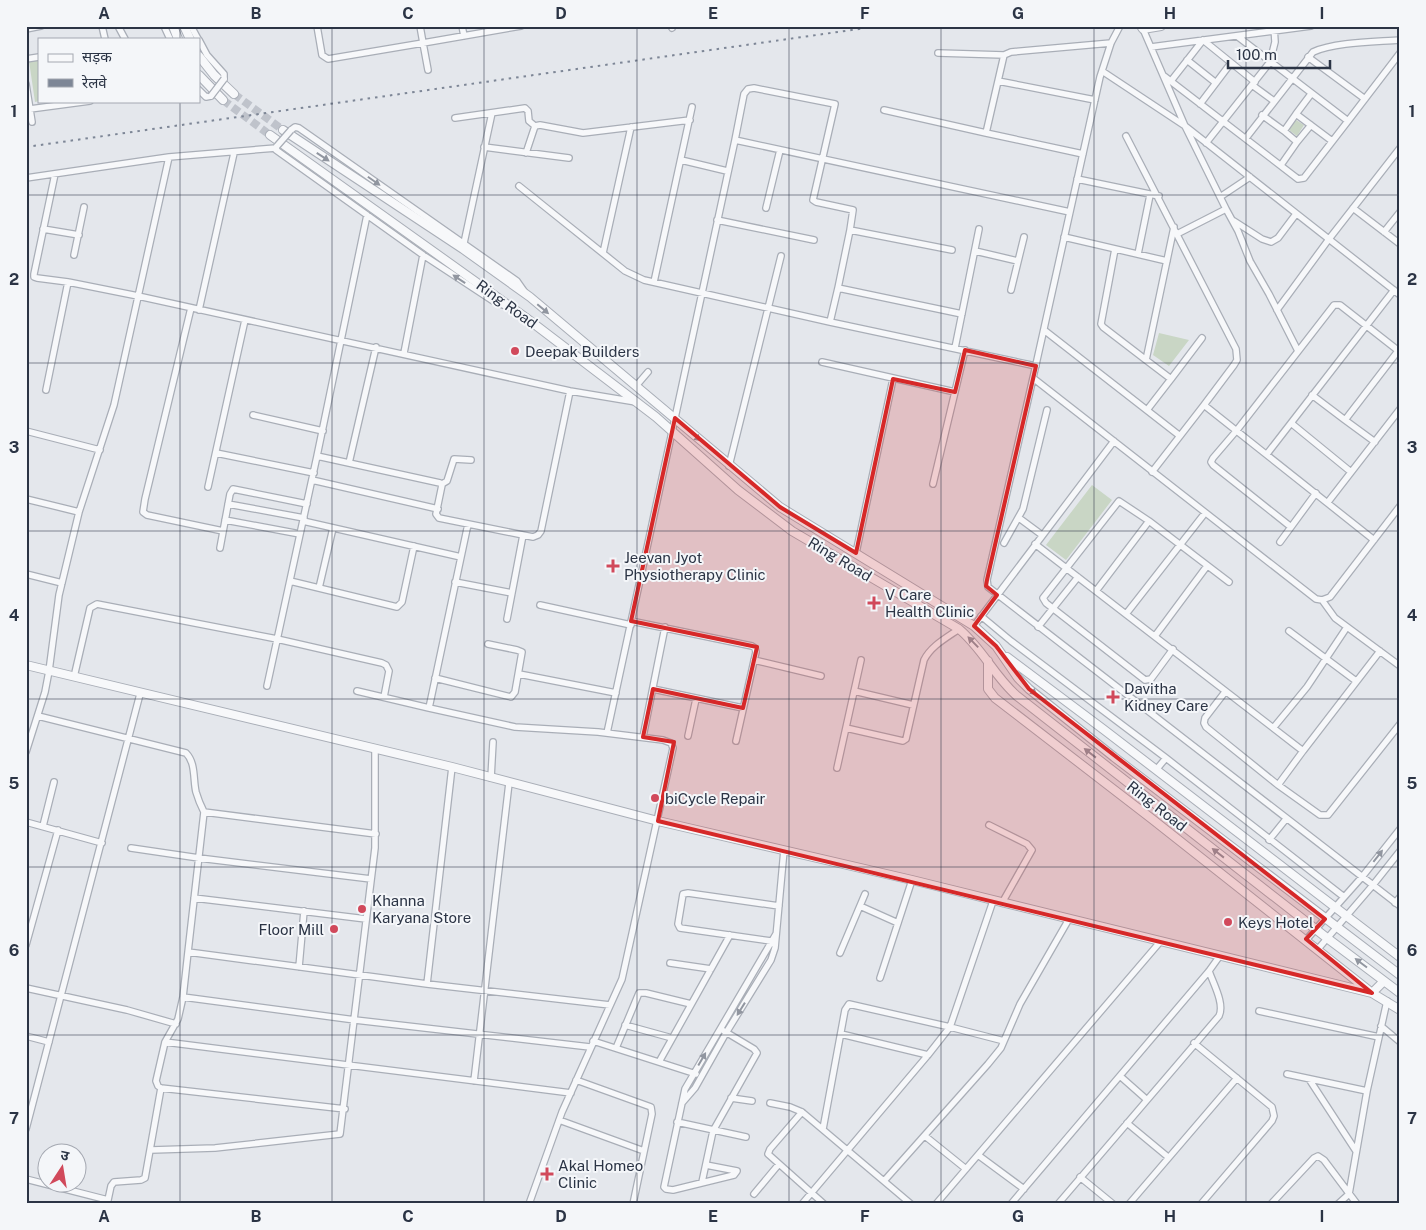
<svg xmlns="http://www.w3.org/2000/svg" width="1426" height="1230" viewBox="0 0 1426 1230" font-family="'Public Sans','Noto Sans Devanagari',sans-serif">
<rect width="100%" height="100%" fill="#e4e7ec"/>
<path fill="#c9d6c5" d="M39,60V101L35,102L29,61Z
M1296,120L1304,125L1297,136L1289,130Z
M1159,333L1189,340L1169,366L1153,355Z
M1092,485L1112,500L1066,560L1046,545Z"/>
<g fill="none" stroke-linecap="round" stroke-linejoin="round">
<path stroke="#bfc3cb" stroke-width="8" stroke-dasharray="8 4" stroke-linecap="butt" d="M234,94L283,130
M223,100L270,135"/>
<defs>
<path id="minor" d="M102,26L105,39
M118,26L125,39
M164,26L170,39
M191,26L198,39
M317,26L322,55L328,59L423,43L428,70
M420,26L423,43L521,26
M462,26L464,36
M671,26L672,28
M1120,26L1111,43L1100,77L1033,378L1316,599L1322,600L1330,597L1400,506
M26,29L41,26
M1143,29L1185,126L1400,295
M199,40L207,55L224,74V79
M1151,47L1311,26
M938,53L1004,55
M1308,57L1365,99
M26,59L39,57
M1187,60L1216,83
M1102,71L1185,126L1226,209L1177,234
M1164,76L1298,179L1304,178L1348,121L1237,36
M998,81L986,133L1083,154
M1171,81L1203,40L1255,82
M26,84L32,122
M1252,85L1274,101
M199,90L206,97L211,96
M1311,94L1296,114L1332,141
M1095,100L998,81L1004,55L1011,52L1111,43
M1200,104L1231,63
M30,109L90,101
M884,110L986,133
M1262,115L1284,131L1296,114
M455,118L525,108L528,111L529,121L535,126
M1348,121L1400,53
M291,130L295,127L299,128L517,281L524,291
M1284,131L1297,142L1311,125
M1126,136L1236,349L1237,360L1234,365L1204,405
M1246,138L1313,52C1335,42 1375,42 1400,40
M735,140L744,94L748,89L754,88L835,104L813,200L816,202L853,210L850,230
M1206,143L1270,62L1275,42L1274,26
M277,146L276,150L423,255L493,301L508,307
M484,147L569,158
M526,153L535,126L540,125L583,133L690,120
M681,160L727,171
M1281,165L1297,142
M55,174L34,274V277L37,278L68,282L138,296L570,391L636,402
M26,178L169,157L276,148
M1077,179L1159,196
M519,186L625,271L644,280L830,322L1036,366
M1220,197L1250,177
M766,208L780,150
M1353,208L1400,244
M1226,209L1238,231L1250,261L1269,294L1298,351
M367,215L317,456L440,483L442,485L436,514L439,518L533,537L538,535L541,531L570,391
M717,220L814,240
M1234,221L1262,239L1271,242L1278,238L1296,214
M43,229L79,235
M1384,232L1400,212
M1064,237L1167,261
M464,243L492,113
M1115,249L1101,324L1103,327L1146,360L1174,227
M975,251L1018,261
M603,253L631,127
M1138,254L1150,195
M74,255L84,207
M654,282L692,107
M838,288L850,230L952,250
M1011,290L1024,237
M191,308L145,499L143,512L147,515L223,531
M199,310L234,153
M1277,310L1329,239L1400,148
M830,322L838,288L962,314
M1044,330L1180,436
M955,348L979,229
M404,353L423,255
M1146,360L1171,379L1202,338
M822,362L955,392
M1033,378L987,580L988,587L1400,906
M636,386L648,372
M46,390L68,282
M1312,395L1345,420
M1147,410L1171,379
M253,415L323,431
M1291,423L1351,472
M26,431L100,450
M1375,442L1345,420L1398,351
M216,453L314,473
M1267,454L1394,290
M349,463L376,347
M729,466L781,256
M1152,472L1204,405L1374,540
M312,480L438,509
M442,484L447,481L454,459L471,460
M933,484L965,350
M208,487L245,320
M26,499L79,512L114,405L169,157
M1328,502L1400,409
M228,504L304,518
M1019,518L1042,535
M225,520L300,534
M303,521L461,557
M468,524L429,708L515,727L598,732L663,740L671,743L673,748L622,979L562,1112L529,1204
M1291,527L1213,465L1211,462L1213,458L1237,430L1334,305H1340L1400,352
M1280,542L1316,493
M1004,543L1023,509L1047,410
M1035,544L1303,751L1380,651
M220,548L230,494L233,489L307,504
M856,553L893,379
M26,574L62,583
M290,581L397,607L402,602L414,546
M455,582L512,593
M319,588L333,528
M1096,591L1149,521
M1322,600L1335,618L1400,666
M540,605L631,625
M1126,614L1205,513
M981,616L1011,641L1166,758L1344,897
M507,619L523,535
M631,621L752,646L755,648L756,652L736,741
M974,626L1114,441
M1038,627L1078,577
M1289,631L1356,681
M1155,636L1207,566
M1173,649L1151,679L1145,680L1046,603L1043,598L1119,501L1149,521L1229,582
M754,660L821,676
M519,674L616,693
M74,677L90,608L97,604L277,639L382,663L386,665L389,671L384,697
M435,678L511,697L515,692L522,652L517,650L488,644
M267,686L317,456
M653,689L743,708
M357,691L429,708
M854,691L913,705
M1225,692L1205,718L1204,723L1206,727L1278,785L1320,815H1328L1400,724
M38,716L186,753C196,763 193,780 196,792C198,799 201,806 204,812L376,834
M1274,727L1307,687L1347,627
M846,728L903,741L906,739L924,660C931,646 946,638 959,629
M607,733L735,140L1070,212
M688,736L696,699
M643,737L665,627
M26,752L45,692L49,671L59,595L79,512
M837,768L861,660
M1156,770L1166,758
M491,778L493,742
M1278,785L1303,751
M26,822L102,843
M989,825L1027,844L1032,850L1002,903
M43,826L54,782
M1269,840L1286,819
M131,848L199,858L371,879
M194,898L366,919
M1395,903L1400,897
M860,906L898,923
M1306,940L1362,877L1400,829
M771,941L680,928L678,924L683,894L688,893L779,906
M26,945L58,830
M1318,949L1373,885L1400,851
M188,952L204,812
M840,953L865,894
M670,963L711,969
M299,967L304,911
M880,978L912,880
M427,984L452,767
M26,988L127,1010L176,1024
M183,997L178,1019L165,1042L571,1093
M1259,1011L1379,1037
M625,1025L672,1038
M1381,1026L1400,1042
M841,1034L928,1055
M26,1036L49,1042
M593,1041L696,1074
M1194,1043L1272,1107L1274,1116L1272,1121L1201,1204
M590,1047L355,1020L183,997L188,952L427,984L610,1005
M616,1048L639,993H646L691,1004
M659,1062L730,935
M1287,1074L1367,1091
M1120,1076L1146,1099
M1309,1079L1356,1151
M576,1080L651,1107L652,1114L633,1204
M474,1081L509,783
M161,1088L158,1086L156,1081L165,1042
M731,1098L752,1101
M682,1103L695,1088L726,1033L771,960L775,948L784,850
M770,1103L790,1107L802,1112
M559,1120L644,1151
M677,1122L746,1137
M1127,1123L1168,1157
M26,1129L140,694
M823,1129L845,1010L849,1004L950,1027L1004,1041
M925,1136L966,1169
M151,1150L215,1148L340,1134L375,848V749
M978,1155L1024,1189
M706,1165L737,1171L734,1175L673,1190L666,1189L664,1187L685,1089L776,934
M1080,1177L1113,1204
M26,1179L108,1200L107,1204
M884,1181L988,1064L1001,1048L1020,1004L1069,919
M702,1182L713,1131L757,1053L754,1049L724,1031
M754,1194L779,1164
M108,1200L111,1186L114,1182L141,1180L145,1178L161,1088L345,1109
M802,1204L928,1055L950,1027L993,901
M824,1204L768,1154L770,1149L802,1112L911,1204
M936,1204L1160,942
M1011,1204L1209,971L1219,957
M1058,1204L1219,1016C1225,1004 1213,983 1209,971
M1129,1204L1237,1078
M1271,1204L1314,1158L1318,1156L1324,1160L1357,1204
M1338,1204L1349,1194L1367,1091L1387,1001"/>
<path id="tertiary" d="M173,26L178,39
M184,26L190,39
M1141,26L1143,29L1161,26
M199,56L214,75L234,94
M199,75L223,100
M283,130L463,249L530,297L780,507L974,626L996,646L1018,678L1029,689L1114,757L1400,975
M270,135L525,317L656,417L738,490L792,531L959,629C983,649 994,676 1017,696L1327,938L1400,993
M1007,657L1103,729L1400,957
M988,661V689L995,698L1152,819L1372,993L1384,981
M26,665L452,767L658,821L912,880L1372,993L1400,1010"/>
</defs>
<use href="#minor" stroke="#a9aeb7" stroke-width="8"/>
<use href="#tertiary" stroke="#a9aeb7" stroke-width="10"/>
<use href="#minor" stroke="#f7f8fa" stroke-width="5.5"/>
<use href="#tertiary" stroke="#f7f8fa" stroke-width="8"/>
<path stroke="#7d8696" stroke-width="2" stroke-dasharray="2.5 5" stroke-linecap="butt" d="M26,147L880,26"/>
<defs>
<path id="minor-bridge" d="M211,96L224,79
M277,146L291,130"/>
</defs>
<use href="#minor-bridge" stroke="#a9aeb7" stroke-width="8" stroke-linecap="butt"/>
<use href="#minor-bridge" stroke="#f7f8fa" stroke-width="5.5"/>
</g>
<defs><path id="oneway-solid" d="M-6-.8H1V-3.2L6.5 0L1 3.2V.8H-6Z" transform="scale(1.25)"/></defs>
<g fill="#9196a0">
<use href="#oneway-solid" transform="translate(323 157) rotate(33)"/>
<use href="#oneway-solid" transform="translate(374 181) rotate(35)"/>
<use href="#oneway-solid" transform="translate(459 279) rotate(-146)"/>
<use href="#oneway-solid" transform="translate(543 309) rotate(40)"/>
<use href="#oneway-solid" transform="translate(695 436) rotate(41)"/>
<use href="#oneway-solid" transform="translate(973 642) rotate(-134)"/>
<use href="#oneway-solid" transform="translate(1031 690) rotate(41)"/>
<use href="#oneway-solid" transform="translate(1090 753) rotate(-142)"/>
<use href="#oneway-solid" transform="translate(1218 853) rotate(-142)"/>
<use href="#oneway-solid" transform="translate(1378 856) rotate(-52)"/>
<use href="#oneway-solid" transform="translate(1361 963) rotate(-143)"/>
<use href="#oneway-solid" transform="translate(741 1009) rotate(122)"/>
<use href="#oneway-solid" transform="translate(702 1059) rotate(-60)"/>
</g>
<path fill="#d62828" fill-opacity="0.2" stroke="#d62828" stroke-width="4" stroke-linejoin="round" d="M965,350L1036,366L987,580L986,586L997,595L974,626L996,646L1029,689L1325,919L1306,939L1372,993L658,821L674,742L643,737L653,689L743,708L757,647L631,621L675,418L780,507L856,553L893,379L955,392Z"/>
<path fill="none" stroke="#2b3445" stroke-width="1" stroke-opacity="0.55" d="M180,26V39M332,26V1204M484,26V1204M637,26V1204M789,26V1204M941,26V1204M1094,26V1204M1246,26V1204M180,101V1204M26,195H1400M26,363H1400M26,531H1400M26,699H1400M26,867H1400M26,1035H1400"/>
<g fill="#d1495b" stroke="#f4f6f9" stroke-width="2">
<circle cx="515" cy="351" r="5"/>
<path d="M610.5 558.5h5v5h5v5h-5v5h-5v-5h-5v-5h5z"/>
<path d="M871.5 595.5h5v5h5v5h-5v5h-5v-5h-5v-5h5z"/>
<path d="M1110.5 689.5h5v5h5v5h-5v5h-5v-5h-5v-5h5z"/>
<circle cx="655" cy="798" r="5"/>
<circle cx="362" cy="909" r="5"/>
<circle cx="1228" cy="922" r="5"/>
<circle cx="334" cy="929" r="5"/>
<path d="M544.5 1166.5h5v5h5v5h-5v5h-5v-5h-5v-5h5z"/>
</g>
<g text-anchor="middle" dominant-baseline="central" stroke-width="4" stroke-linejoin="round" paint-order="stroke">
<g font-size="15" fill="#2b3445" stroke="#f4f6f9">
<text transform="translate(507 304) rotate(36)">Ring Road</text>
<text transform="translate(840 559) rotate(31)">Ring Road</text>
<text transform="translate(1157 806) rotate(38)">Ring Road</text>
</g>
<g font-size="15" fill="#2b3445" stroke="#f4f6f9" text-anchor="start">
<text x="525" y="351">Deepak Builders</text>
<text x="624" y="557">Jeevan Jyot<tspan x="624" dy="17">Physiotherapy Clinic</tspan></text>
<text x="885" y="594">V Care<tspan x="885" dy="17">Health Clinic</tspan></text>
<text x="1124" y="688">Davitha<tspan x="1124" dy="17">Kidney Care</tspan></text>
<text x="665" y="798">biCycle Repair</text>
<text x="372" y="900">Khanna<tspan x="372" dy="17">Karyana Store</tspan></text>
<text x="1238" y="922">Keys Hotel</text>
<text x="324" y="929" text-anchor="end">Floor Mill</text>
<text x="558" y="1165">Akal Homeo<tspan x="558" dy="17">Clinic</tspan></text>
</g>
</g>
<rect width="1426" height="1230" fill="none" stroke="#f4f6f9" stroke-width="55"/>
<rect x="38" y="38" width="162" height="65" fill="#f4f6f9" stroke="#a4a8b1"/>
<rect x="48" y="54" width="25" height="8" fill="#f7f8fa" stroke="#a4a8b1"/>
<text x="82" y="62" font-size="15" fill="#2b3445">सड़क</text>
<rect x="48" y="79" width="25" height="8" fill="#7d8696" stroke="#a4a8b1"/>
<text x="82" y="88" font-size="15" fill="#2b3445">रेलवे</text>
<g transform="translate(62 1168) rotate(12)"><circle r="24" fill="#f4f6f9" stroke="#a4a8b1"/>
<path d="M0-4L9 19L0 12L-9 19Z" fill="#d1495b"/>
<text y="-8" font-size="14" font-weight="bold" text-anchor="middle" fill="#2b3445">उ</text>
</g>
<path d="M1228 60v8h102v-8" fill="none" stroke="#2b3445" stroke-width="2.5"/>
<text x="1236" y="60" font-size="15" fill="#2b3445" stroke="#f4f6f9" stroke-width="4" paint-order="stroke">100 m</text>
<rect x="28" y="28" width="1370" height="1174" fill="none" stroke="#2b3445" stroke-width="2"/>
<g font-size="16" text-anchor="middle" font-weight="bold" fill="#2b3445">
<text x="104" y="19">A</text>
<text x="256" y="19">B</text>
<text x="408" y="19">C</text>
<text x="561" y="19">D</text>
<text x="713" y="19">E</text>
<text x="865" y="19">F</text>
<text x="1018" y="19">G</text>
<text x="1170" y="19">H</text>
<text x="1322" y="19">I</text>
<text x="14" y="117">1</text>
<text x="1412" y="117">1</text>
<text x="14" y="285">2</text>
<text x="1412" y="285">2</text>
<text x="14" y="453">3</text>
<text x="1412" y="453">3</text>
<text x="14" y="621">4</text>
<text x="1412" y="621">4</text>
<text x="14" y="789">5</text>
<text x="1412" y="789">5</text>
<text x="14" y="956">6</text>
<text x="1412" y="956">6</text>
<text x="14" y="1124">7</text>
<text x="1412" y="1124">7</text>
<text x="104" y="1222">A</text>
<text x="256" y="1222">B</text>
<text x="408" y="1222">C</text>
<text x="561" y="1222">D</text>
<text x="713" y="1222">E</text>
<text x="865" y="1222">F</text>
<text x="1018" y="1222">G</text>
<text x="1170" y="1222">H</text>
<text x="1322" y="1222">I</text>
</g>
</svg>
